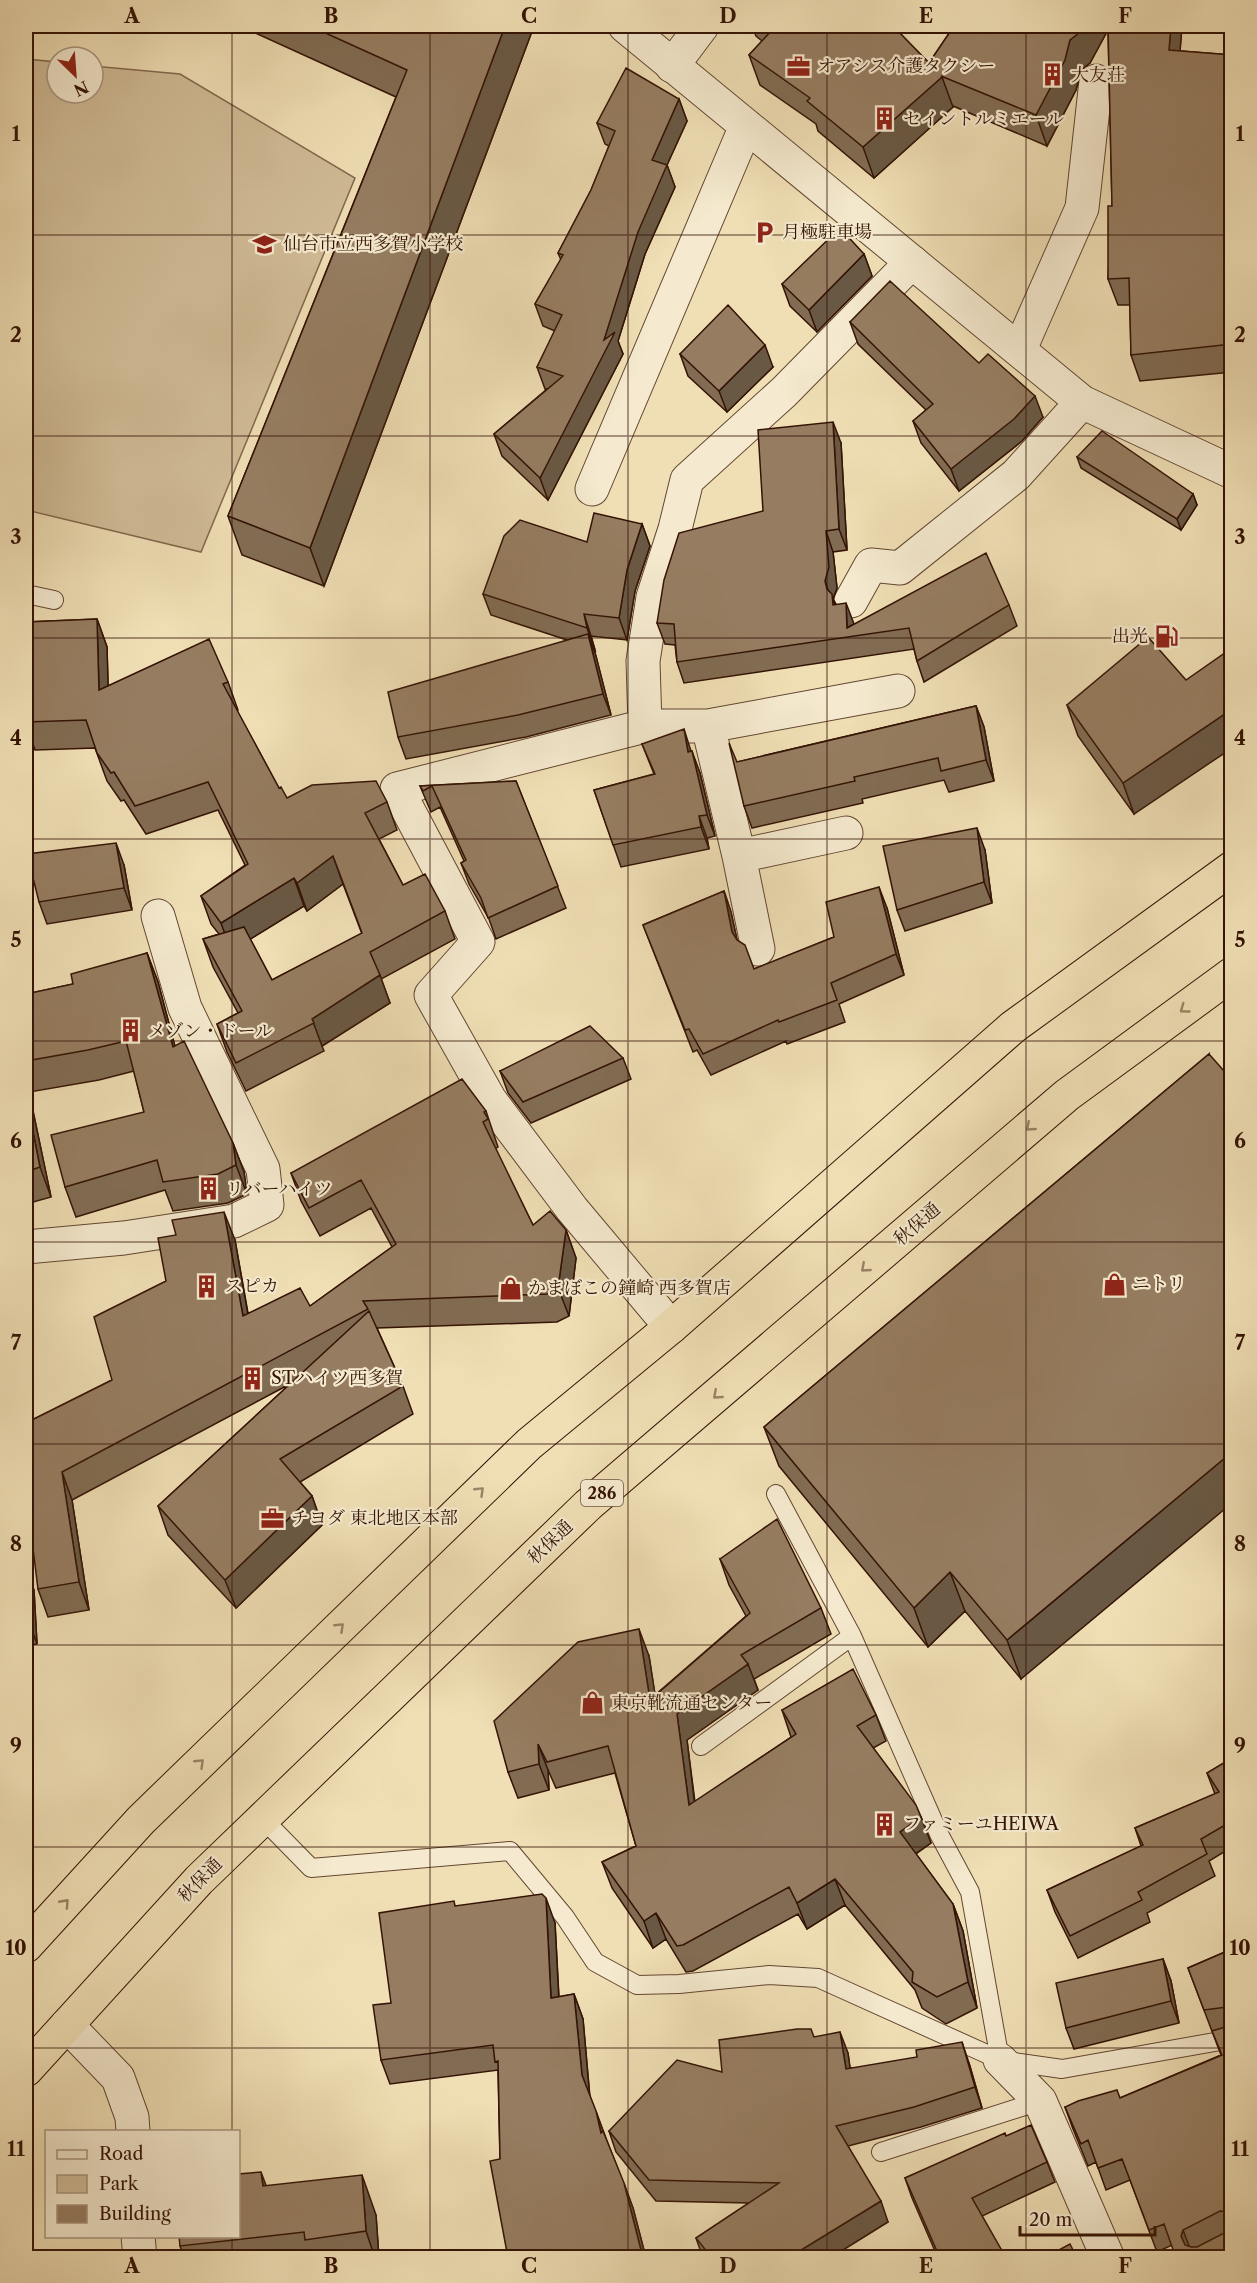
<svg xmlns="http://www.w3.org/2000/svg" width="1257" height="2283" viewBox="0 0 1257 2283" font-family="'Libre Caslon Text','Noto Serif JP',serif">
<rect width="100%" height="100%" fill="#f0dfb5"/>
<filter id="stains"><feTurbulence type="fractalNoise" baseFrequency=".00333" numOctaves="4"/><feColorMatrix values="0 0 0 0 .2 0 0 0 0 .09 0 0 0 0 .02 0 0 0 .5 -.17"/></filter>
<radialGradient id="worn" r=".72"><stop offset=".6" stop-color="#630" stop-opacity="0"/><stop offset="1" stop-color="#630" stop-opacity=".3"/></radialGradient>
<path fill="#d0bc97" stroke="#82684e" stroke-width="1.5" d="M26,59L57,62V93H93V66L180,74L355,178L201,552L26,510Z"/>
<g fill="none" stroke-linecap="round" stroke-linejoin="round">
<defs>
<path id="service" d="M26,594L54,600
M776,1494L852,1636L939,1834L970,1892L1000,2060
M701,1746L852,1636
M263,1819L311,1868L510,1851L565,1917L595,1962L637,1985L679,1984L769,1975L818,1978L1000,2060L1062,2069L1232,2039
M881,2152L1040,2101"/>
<path id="minor" d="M672,66L702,26
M1020,349L1082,208L1096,81
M592,489L746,126
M851,601L871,565L900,568L1016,475L1082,402
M645,726L643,661L653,597L675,529L687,480L784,392L912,262
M708,726L739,856L758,949
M739,856L846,833
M26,1247L124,1238L234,1221L267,1205L263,1169L185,1008L158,916
M671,1327L572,1209L490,1100L431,995L478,942L397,789L645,726H708L898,691
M67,2025L118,2078L132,2117L133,2132
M1000,2060L1040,2101L1108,2258
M138,2236L140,2258"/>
<path id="tertiary" d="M625,26L1082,402L1232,472"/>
<path id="trunk" d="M26,1946L141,1820L529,1444L671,1327L1013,1027L1232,868
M26,2070L199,1880L588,1505L1067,1095L1232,974"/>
</defs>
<use href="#service" stroke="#634631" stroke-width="20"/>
<use href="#minor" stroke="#634631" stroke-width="35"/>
<use href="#tertiary" stroke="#634631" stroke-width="35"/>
<use href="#trunk" stroke="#341305" stroke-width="35"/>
<use href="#service" stroke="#f5eacf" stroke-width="18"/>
<use href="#minor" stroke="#f5eacf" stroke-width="33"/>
<use href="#tertiary" stroke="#f5eacf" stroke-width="33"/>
<use href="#trunk" stroke="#f0dfb5" stroke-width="33"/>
</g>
<path fill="#816c53" stroke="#341305" stroke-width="1.5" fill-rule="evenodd" d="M240,26H534L324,586L242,555L228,516L396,97Z
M752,26H893L929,63L954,26H1182L1180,51L1232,55V372L1140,381L1131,355L1130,305H1118L1108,279L1112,206L1108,30L1090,63L1081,70L1076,90L1047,146L953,106V107L874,178L818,131L816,124L760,85L749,55L762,41L756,36Z
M679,99L687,121L667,165L675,187L645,254L618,341L623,354L548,500L502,456L494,434L547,389H545L537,367L555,331L543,326L535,304L561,260L558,253L591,190L609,146L605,144L597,123Z
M864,254L872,276L817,332L790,306L782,284Z
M850,322L979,363L1043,417L1022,441L959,491L921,443L913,421L926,410L858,344Z
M680,354L773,367L727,412L688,376Z
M841,443L847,550L833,552L837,588L833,599L836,604L854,625L1009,605L1017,626L924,682L917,661L914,649L684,683L677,662L675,645L665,644L657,623L763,511Z
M1077,457L1193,494L1197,505L1181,530L1081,468Z
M642,524L650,546L635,591L627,640L591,636L595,650L594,649L611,715L526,737L406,759L398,737L567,640L491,615L483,594L587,542Z
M97,619L107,647L108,686L228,682L238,710L237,711L279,788L287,798L387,802L397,830L379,839L403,885L445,911L455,939L381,979L390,1003L322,1046L324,1051L246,1091L227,1052L217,1024L238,1013L213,967L203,939L219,934L211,924L201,896L245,865L218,810L146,834L124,800L121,801L107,781L95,748L35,750L33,744L26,745V622ZM343,884L362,934L272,980L250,939L304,906L307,911Z
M1186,680L1134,814L1078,736L1067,705Z
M976,706L984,727L994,781L949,792L944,780L862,799L863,803L752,828L744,806L737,762Z
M642,744L691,751L700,773L715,836L707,838L709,849L621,867L594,790L654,774Z
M516,781L566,908L496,939L489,919L469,884L461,863L464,861L440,807L431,812L420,786Z
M985,850L992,903L905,931L897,910Z
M124,865L132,910L47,924L39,902Z
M724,891L731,912L737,941L754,969L834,937L887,908L904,975L839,1004L845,1022L787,1044L786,1041L711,1075L697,1050L693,1052L643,925Z
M147,953L158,982L175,1046L233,1143L244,1172L247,1194L228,1203L173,1211L165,1190L76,1217L65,1187L144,1112L134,1071L99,1080L29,1092L51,1197L26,1204V994L73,984Z
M1209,1054L1021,1679L965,1611L928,1647L779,1466L764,1427Z
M623,1058L631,1079L531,1123L508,1093L500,1071Z
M486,1111L498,1147L495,1149L533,1225L566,1230L576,1258L569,1316L557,1322L377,1328L403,1386L413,1414L300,1482L312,1496L322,1525L236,1608L168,1535L158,1506L290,1384L72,1500L89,1610L48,1617L38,1589L28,1422L112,1380L166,1281L235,1240L248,1313L310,1306L392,1247L371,1208L320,1236L301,1201L291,1173Z
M720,1559L821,1608L831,1634L754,1679L758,1690L687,1740L695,1802L791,1737L782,1710L876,1715L886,1741L873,1748L921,1817L931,1843L916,1854L953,1904L963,1931L977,2008L946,2024L922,2008L915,1990L845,1905L807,1929L798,1914L693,1971L686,1972L666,1939L653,1948L612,1888L602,1862L636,1846L615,1773L556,1788L548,1770L549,1790L518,1798L508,1772L649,1656L655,1695L746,1616L729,1585Z
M26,1580L34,1590L37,1644L26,1646Z
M1232,1758V1847L1209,1861L1215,1876L1147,1913L1150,1922L1078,1958L1055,1912L1047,1890L1141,1846L1135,1828L1215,1794L1207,1773Z
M456,1906L555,1923L559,1997L574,1994L583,2019L590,2097L633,2208L646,2258H508L500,2159L498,2070L390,2084L381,2060Z
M1232,1949V2258L1172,2245L1157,2252L1130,2180L1106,2190L1096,2162L1088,2166L1073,2129L1065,2107L1120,2098L1221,2055L1188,1968Z
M1163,1959L1171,1981L1179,2023L1074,2049L1066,2028Z
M814,2037L848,2053L850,2068L969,2063L982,2108L921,2127L848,2146L888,2222L830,2258H703L696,2238L749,2203L656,2201L616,2152L609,2131L722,2072Z
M1006,2136L1047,2162L1055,2182L982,2216L1006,2258H938L912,2198L905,2178Z
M266,2186L376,2215L379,2258H184L180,2246Z"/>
<path fill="#695844" stroke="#341305" stroke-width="1.5" d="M505,26H534L324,586L310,548Z
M1083,26H1110L1090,63L1081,70L1076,90L1047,146L1036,115L1070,40Z
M1171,26H1182L1178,76L1169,50Z
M942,77L953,107L874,178L863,147Z
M679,99L687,121L667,165L675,187L645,254L618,341L623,354L548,500L540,478L604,340L652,160Z
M864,254L872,276L817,332L809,310Z
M765,345L773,367L727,412L719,391Z
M1035,396L1043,417L1022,441L959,491L951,469Z
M833,422L841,443L847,550L839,529Z
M1193,494L1197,505L1181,530L1177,519Z
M642,524L650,546L635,591L627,640L619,618L627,570Z
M826,531L833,552L837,588L833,599L839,615L840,626L825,581Z
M846,603L854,624L847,628Z
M584,614L591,636L595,650L587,628Z
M97,619L107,647L109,718L99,690Z
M588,634L596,656L611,715L603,694Z
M976,706L984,727L994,781L986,760Z
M1232,709V748L1134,814L1123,783Z
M684,729L691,751L688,752Z
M692,751L700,773L715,836L707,815Z
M699,816L707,838L709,849L701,827Z
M977,828L985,850L992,903L984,882Z
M116,843L124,865L132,910L124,888Z
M333,856L343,884L307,911L297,883Z
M294,878L304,906L231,951L221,923Z
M879,887L887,908L904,975L896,954Z
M724,891L731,912L740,953L732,932Z
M147,953L158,982L183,1077L173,1047Z
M380,975L390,1003L322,1046L312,1019Z
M26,1083L29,1092L51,1197L40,1167L26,1097Z
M233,1143L244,1172L247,1194L236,1165Z
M224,1212L235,1240L253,1344L243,1316Z
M566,1230L576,1258L569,1316L558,1288Z
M1232,1452V1503L1021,1679L1007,1640Z
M62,1472L72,1500L89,1610L79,1582Z
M312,1496L322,1525L236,1608L225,1580Z
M950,1572L965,1611L928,1647L914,1608Z
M30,1579L34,1590L37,1644L33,1633Z
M639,1629L649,1656L660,1726L650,1700Z
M748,1664L758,1690L687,1740L698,1832L689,1805L677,1714Z
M538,1744L548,1770L549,1790L539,1764Z
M921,1817L931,1843L909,1858L900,1832Z
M835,1879L845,1905L807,1929L797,1903Z
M546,1898L555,1923L560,2022L551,1998Z
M953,1904L963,1931L977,2008L968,1982Z
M656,1913L666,1939L653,1948L644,1921Z
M1163,1959L1171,1981L1179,2023L1171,2001Z
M574,1994L583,2019L590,2100L582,2075Z
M840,2032L848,2053L853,2090L846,2069Z
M962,2042L969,2063L982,2108L975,2087Z
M596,2111L605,2136L601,2133Z
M261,2172L276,2212L263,2186Z
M362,2175L376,2215L379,2258H375L366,2231Z
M624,2183L633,2208L646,2258H643Z
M881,2201L888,2222L830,2258H804L801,2250Z
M1183,2230L1191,2251L1189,2258L1181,2236Z"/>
<path fill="#967d61" stroke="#341305" stroke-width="1.5" d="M310,26H505L310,548L228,516L407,70Z
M769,26H893L929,63L954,26H1083L1079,33L1070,40L1065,60L1036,115L941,76L942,77L863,147L807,101L810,98L749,55L773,29Z
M1108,26H1171L1169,50L1232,55V344L1131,355L1129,278L1108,279V206H1112Z
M626,68L679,99L652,160L667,165L638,232L604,340L615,332L540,478L494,434L563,376L537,367L562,315L535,304L563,255L558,253L591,190L615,131L597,123Z
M840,228L864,254L809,310L782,284Z
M890,281L979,363L988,354L1035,396L1014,419L951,469L913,421L933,404L850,322Z
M728,305L765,345L719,391L680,354Z
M833,422L839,529L826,531L829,567L825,581L827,589L832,594L833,605L846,603L847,628L986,553L1009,605L917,661L909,628L677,662L674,624L657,623L664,580L679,533L763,511L758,430Z
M1102,431L1193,494L1177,519L1077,457Z
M594,513L642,524L627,570L619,618L584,614L587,628L483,594L504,536L520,520L587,542Z
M97,619L99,690L209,639L228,682L223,684L279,788L281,787L287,798L312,785L376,781L387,802L365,813L403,885L425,874L445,911L370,952L380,975L312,1019L314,1023L236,1063L217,1024L242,1011L203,939L244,927L272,980L362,933L333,856L297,883L294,878L221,923L201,896L248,864L208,782L135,806L114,772L111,773L97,753L86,720L26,722V622Z
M588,634L603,694L518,715L398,737L388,692Z
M1148,637L1186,680L1232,648V709L1123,783L1067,705Z
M976,706L986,760L941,771L938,758L854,777L855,781L744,806L729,743L737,762Z
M684,729L688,752L692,751L707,815L699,816L701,827L613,845L594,790L655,774L642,744Z
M516,781L558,886L488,918L481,898L461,863L466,860L432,786L423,791L420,786Z
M977,828L984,882L897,910L883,846Z
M116,843L124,888L39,902L27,854Z
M879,887L896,954L831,983L837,1000L779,1022L778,1020L703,1054L689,1029L685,1030L643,925L724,891L732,932L737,940L745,945L754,969L834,937L826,902Z
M147,953L173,1047L184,1041L233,1143L236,1165L218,1174L163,1182L157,1160L65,1187L51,1135L144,1112L126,1041L88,1050L26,1061V994L73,984L71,974Z
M590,1026L623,1058L523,1102L500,1071Z
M1209,1054L1232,1080V1452L1007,1640L950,1572L914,1608L764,1427Z
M462,1079L486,1111L484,1112L488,1119L483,1122L533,1225L550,1211L566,1230L558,1288L547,1294L363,1301L368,1309L62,1472L79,1582L38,1589L26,1492V1418L28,1422L112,1380L94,1317L166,1281L158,1238L176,1235L172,1220L224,1212L243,1316L300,1288L310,1306L396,1244L361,1180L309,1208L291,1173Z
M26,1097L40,1167L26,1172Z
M369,1311L403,1386L280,1459L312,1496L225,1580L158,1506Z
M777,1519L821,1608L741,1655L748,1664L677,1714L689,1805L796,1734L782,1710L853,1669L876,1715L857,1726L916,1805L921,1817L900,1832L953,1904L968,1982L937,1997L912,1982L913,1972L835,1879L797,1903L789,1887L683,1945L677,1946L656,1913L644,1921L602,1862L636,1846L608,1746L547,1762L538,1744L539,1764L508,1772L494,1721L578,1642L639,1629L650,1700L750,1613L720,1559Z
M30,1579L33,1633L26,1634V1580Z
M1232,1758V1821L1201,1839L1207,1854L1138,1892L1142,1900L1070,1936L1047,1890L1143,1845L1135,1828L1219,1792L1207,1773Z
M542,1894L546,1898L551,1998L574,1994L582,2075L596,2111L601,2133L603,2131L624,2183L643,2258H508L490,2161L500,2159L498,2061L495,2062L493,2045L381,2060L373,2005L391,2003L379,1913L454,1901L455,1906Z
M1232,1949V2011L1227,2007L1204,2010L1188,1968Z
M1163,1959L1171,2001L1066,2028L1056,1983Z
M1232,2025V2213L1230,2212L1220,2211L1183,2230L1181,2236L1185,2245L1191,2247H1197L1232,2229V2258H1176L1164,2224L1149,2230L1122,2159L1098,2168L1088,2140L1081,2144L1065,2107L1078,2101L1117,2090L1120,2098L1222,2055L1212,2031Z
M797,2029H811L814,2037L840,2032L846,2069L917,2057L916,2050L962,2042L975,2087L914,2107L836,2126L881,2201L801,2250L806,2258H712L696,2238L779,2183L649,2180L609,2131L677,2060L722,2072L719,2040Z
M1031,2125L1047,2162L972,2198L1006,2258H940L905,2178L1005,2133L1006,2136Z
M261,2172L263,2186L362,2175L366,2231L305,2240L304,2232L180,2246L179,2236H238V2174Z
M1070,2244L1077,2258H1044Z"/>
<defs><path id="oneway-chevron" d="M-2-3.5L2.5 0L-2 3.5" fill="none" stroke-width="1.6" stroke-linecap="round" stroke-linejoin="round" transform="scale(1.5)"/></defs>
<g stroke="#9b8366">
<use href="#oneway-chevron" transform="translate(1184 1009) rotate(144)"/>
<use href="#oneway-chevron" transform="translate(1030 1127) rotate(139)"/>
<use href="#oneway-chevron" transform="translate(865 1268) rotate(139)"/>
<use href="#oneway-chevron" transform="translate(717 1395) rotate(139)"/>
<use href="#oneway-chevron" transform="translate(480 1491) rotate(-44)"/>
<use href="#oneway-chevron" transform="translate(340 1627) rotate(-44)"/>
<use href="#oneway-chevron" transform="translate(200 1763) rotate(-44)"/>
<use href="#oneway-chevron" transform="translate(65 1903) rotate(-48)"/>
</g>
<path fill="none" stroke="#341305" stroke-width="1.5" stroke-opacity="0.55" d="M232,26V2132M430,26V2258M628,26V2258M827,26V2258M1026,26V2258M26,235H1232M26,436H1232M26,638H1232M26,839H1232M26,1041H1232M26,1242H1232M26,1444H1232M26,1645H1232M26,1847H1232M26,2048H1232M232,2236V2258"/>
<defs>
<symbol id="office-bare" viewBox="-9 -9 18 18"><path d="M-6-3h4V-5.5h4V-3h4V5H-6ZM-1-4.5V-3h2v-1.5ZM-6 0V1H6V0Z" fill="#8f2418" stroke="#f5eacf" stroke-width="2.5" paint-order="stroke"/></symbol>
<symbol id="building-bare" viewBox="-9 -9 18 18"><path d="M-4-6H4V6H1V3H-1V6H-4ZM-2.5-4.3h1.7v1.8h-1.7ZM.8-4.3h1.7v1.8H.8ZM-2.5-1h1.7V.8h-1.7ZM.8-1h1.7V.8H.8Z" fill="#8f2418" stroke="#f5eacf" stroke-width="2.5" paint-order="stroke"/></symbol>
<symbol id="parking-bare" viewBox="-9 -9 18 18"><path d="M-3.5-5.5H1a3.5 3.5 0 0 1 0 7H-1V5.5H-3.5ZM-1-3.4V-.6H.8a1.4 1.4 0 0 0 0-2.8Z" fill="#8f2418" stroke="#f5eacf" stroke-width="2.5" paint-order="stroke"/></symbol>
<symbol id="school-bare" viewBox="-9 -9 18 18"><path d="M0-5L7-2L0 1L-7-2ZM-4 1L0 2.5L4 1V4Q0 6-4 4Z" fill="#8f2418" stroke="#f5eacf" stroke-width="2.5" paint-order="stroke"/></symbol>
<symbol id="fuel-bare" viewBox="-9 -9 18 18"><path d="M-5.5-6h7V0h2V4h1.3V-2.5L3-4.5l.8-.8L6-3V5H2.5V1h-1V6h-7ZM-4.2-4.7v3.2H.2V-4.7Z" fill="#8f2418" stroke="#f5eacf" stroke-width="2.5" paint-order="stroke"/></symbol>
<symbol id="shop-bare" viewBox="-9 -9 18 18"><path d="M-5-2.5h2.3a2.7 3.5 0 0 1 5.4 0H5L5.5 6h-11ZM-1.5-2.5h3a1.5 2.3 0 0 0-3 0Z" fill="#8f2418" stroke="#f5eacf" stroke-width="2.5" paint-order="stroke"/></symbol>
</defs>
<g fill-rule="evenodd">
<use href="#office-bare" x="782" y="50" width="33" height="33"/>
<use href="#building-bare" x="1036" y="58" width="33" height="33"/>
<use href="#building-bare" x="868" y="102" width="33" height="33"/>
<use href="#parking-bare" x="748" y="216" width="33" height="33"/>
<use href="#school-bare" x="248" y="228" width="33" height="33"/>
<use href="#fuel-bare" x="1150" y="620" width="33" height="33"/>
<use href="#building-bare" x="114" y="1014" width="33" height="33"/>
<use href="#building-bare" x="192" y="1172" width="33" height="33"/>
<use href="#shop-bare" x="1098" y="1268" width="33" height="33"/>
<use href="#building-bare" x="190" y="1270" width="33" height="33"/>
<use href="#shop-bare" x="494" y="1272" width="33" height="33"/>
<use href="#building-bare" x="236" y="1362" width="33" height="33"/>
<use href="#office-bare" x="256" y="1502" width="33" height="33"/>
<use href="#shop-bare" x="576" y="1686" width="33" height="33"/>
<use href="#building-bare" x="868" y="1808" width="33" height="33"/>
</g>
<g text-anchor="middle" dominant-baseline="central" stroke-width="4.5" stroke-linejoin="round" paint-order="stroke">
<rect fill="#f5eacf" stroke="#6e5442" stroke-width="1.5" x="581" y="1480" width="42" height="26" rx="4.5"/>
<g font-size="16" font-weight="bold" fill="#341305">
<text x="602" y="1493">286</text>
</g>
<g font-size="18" fill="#341305" stroke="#f5eacf" text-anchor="start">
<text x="817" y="66">オアシス介護タクシー</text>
<text x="1071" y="75">大友荘</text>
<text x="903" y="119">セイントルミエール</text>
<text x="782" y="232">月極駐車場</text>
<text x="283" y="244">仙台市立西多賀小学校</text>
<text x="1148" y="636" text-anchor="end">出光</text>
<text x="148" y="1031">メゾン・ドール</text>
<text x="226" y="1189">リバーハイツ</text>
<text x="1132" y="1284">ニトリ</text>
<text x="225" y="1286">スピカ</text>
<text x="528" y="1288">かまぼこの鐘崎 西多賀店</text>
<text x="271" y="1378">STハイツ西多賀</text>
<text x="291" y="1518">チヨダ 東北地区本部</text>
<text x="611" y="1703">東京靴流通センター</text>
<text x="903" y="1824">ファミーユHEIWA</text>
</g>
<g font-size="18" fill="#341305" stroke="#f5eacf">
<text transform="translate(917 1224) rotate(-41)">秋保通</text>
<text transform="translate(550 1542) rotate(-44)">秋保通</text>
<text transform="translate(200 1880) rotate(-46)">秋保通</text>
</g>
</g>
<rect width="1257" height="2283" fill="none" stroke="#f0dfb5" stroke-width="66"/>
<rect x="45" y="2130" width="195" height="108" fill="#f5eacf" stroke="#a8947e" stroke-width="1.5"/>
<rect x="57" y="2150" width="30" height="9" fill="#f5eacf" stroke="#a8947e" stroke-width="1.5"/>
<text x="99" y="2160" font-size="18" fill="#341305">Road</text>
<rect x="57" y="2175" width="30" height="18" fill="#d0bc97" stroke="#a8947e" stroke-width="1.5"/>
<text x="99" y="2190" font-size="18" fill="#341305">Park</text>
<rect x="57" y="2205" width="30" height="18" fill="#967d61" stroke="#a8947e" stroke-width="1.5"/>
<text x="99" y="2220" font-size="18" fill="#341305">Building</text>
<g transform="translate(75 75) rotate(155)"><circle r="28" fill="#f5eacf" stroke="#a8947e" stroke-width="1.5"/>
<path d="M0-4.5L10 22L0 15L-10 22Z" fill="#8f2418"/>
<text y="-9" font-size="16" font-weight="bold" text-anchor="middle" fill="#341305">N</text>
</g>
<path d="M1020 2226v9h135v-9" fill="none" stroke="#341305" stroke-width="3"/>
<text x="1029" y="2226" font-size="18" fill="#341305" stroke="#f5eacf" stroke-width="4.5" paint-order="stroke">20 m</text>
<rect x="33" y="33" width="1191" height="2217" fill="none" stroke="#341305" stroke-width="2"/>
<g font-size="20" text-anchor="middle" font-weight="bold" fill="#341305">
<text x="132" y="23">A</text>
<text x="331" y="23">B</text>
<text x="529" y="23">C</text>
<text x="728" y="23">D</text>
<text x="926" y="23">E</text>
<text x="1125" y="23">F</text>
<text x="16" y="141">1</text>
<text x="1240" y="141">1</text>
<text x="16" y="342">2</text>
<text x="1240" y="342">2</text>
<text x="16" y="544">3</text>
<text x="1240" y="544">3</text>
<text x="16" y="745">4</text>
<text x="1240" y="745">4</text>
<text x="16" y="947">5</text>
<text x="1240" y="947">5</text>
<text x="16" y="1148">6</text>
<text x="1240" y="1148">6</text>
<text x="16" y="1350">7</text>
<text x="1240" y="1350">7</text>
<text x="16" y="1551">8</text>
<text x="1240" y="1551">8</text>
<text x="16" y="1753">9</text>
<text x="1240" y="1753">9</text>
<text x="16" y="1955">10</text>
<text x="1240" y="1955">10</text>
<text x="16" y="2156">11</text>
<text x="1240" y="2156">11</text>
<text x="132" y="2273">A</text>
<text x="331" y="2273">B</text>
<text x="529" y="2273">C</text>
<text x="728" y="2273">D</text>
<text x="926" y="2273">E</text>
<text x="1125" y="2273">F</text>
</g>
<rect width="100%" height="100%" filter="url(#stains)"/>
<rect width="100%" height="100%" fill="url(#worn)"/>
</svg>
